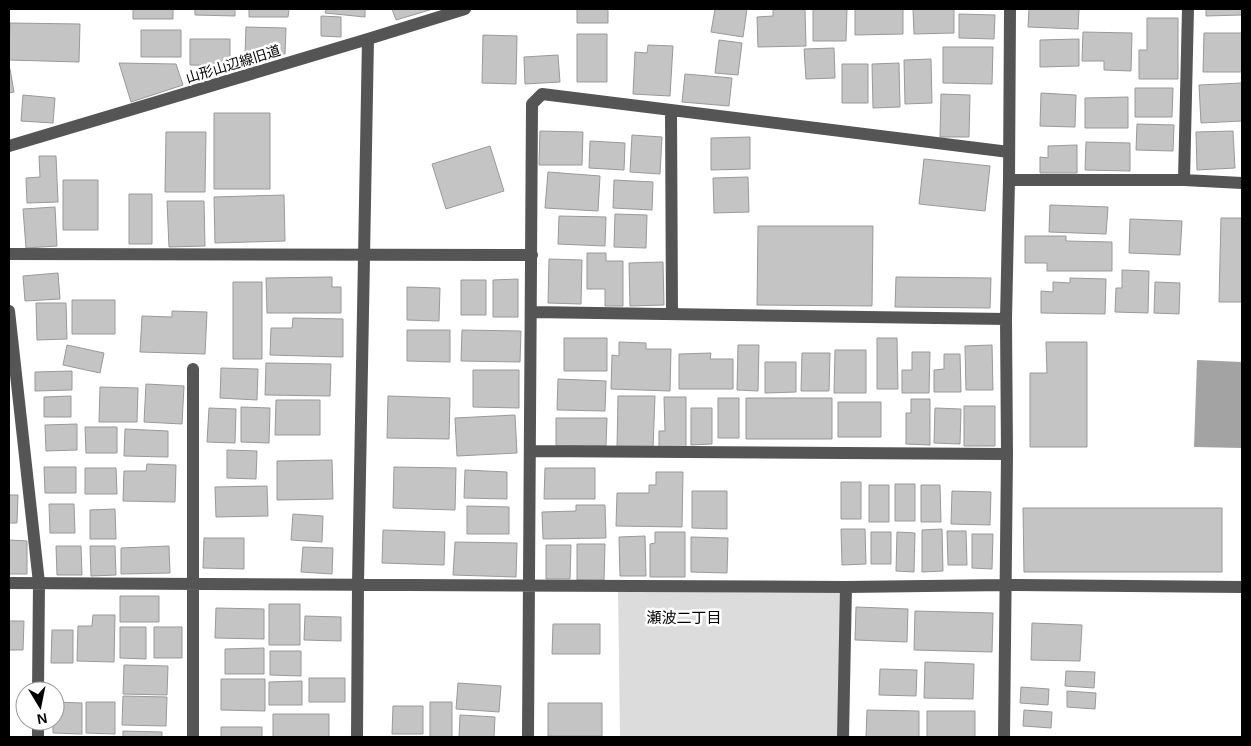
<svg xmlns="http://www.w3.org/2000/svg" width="1251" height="746" viewBox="0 0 1251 746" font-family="Helvetica,'Noto Sans JP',sans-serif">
<rect width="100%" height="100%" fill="#fff"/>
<path fill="#dcdcdc" d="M618,586L846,587L843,737H620Z"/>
<path fill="#a3a3a3" d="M1197,360L1242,362V448L1194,447Z"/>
<path fill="#c4c4c4" stroke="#999" d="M133,9H173V19H133Z
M195,9H235V16L195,15Z
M249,9H289L288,17H249Z
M326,9H365V17L325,13Z
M392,9H433L396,20Z
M577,9H608V23H577Z
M715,9H747L743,37L711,32Z
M773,9H805L806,46L758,47L757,17L773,16Z
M813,9H847L846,41H813Z
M855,9H903V34L855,35Z
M913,9H954V33L914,34Z
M1029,9H1079L1078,29L1028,27Z
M1206,9H1242V15L1206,16Z
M959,14L995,15L994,39L959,38Z
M321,16L341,17V37L321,36Z
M1147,18H1178V79H1139V50H1147Z
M10,23L80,24L79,62L9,60Z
M246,27L286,28L285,54H245Z
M141,30H181V57H141Z
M1083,32L1132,33L1131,71L1104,70V61H1082Z
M1204,33H1242V72H1203Z
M577,34H607V82H577Z
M483,35L517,36L516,84L482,83Z
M190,39H230V66L190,65Z
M1079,39V66L1040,67V40Z
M719,40L742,43L738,75L715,73Z
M648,45L673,46L670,96L633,94L635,52L647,53Z
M943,47H993L992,84L943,83Z
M834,48L835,78L806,79L804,49Z
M558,55L560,82L525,84L524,57Z
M931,59L932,103L905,104L904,60Z
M119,63L176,64L183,85L131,102Z
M899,63L900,107L873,108L872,64Z
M842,64H868V103H842Z
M10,69L14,92L9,93V70Z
M685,74L732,78L729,106L682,102Z
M1242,83V121L1201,123L1199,85Z
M1135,88H1173L1172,117H1135Z
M1041,93L1076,95L1075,127L1040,126Z
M941,94L970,95L969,137H940Z
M23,95L55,98L53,123L21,121Z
M1128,97V128H1085V98Z
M214,113H270V189H214Z
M1137,124L1174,125L1173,151L1136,150Z
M540,131L583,132L582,165H539Z
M1233,131L1235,168L1197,170L1196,132Z
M166,132H206L205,192H165Z
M632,135L662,137L660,174L630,172Z
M750,137V169L711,170V138Z
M590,141L625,143L624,170L589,168Z
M1086,142L1130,143V171L1085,170Z
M1077,145V173H1040V157L1048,158V146Z
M490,146L504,191L446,209L432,164Z
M39,156H56L58,202L27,203L26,178L40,177Z
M924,159L990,166L985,211L919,204Z
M548,172L600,176L598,211L545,208Z
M748,177L749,212L714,213L713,178Z
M63,180H98V230H63Z
M614,180L653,182L652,210L613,208Z
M129,194H152V244H129Z
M284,195L285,241L215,243L214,197Z
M167,201H204L205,246L169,247Z
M1050,205L1108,207L1106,234L1049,232Z
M55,207L57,246L26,248L23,209Z
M615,214L647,215L646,248L614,247Z
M559,216L606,217L605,246L558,244Z
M1221,218H1242V302H1219Z
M1130,219L1182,221L1180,255L1129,253Z
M758,226H873L872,306L757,305Z
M1025,236H1066V241L1112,242V271H1047V263H1025Z
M587,253H606V261H623V306H605V289H587Z
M549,259L582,260L581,304L548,303Z
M663,262L664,305L630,306L629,263Z
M1122,270L1149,271L1148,313L1115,312L1116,288H1122Z
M58,273L60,299L25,301L23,276Z
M332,277V287H341V313H267L266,278Z
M896,277L991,278L990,308L895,307Z
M1070,278L1106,279L1105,314L1041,313V291L1053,292V282L1070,283Z
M518,279V317H493V280Z
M461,280H486V315H461Z
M233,282H262V359H233Z
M1155,282L1180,283L1179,314L1154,313Z
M407,287L440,288L439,321L407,320Z
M72,300H115V334H72Z
M36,303H66L67,339L37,340Z
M172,311L207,312L205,354L140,352L142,316L172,317Z
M293,318L343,319V357L270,355L271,328H292Z
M407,330H450V362L407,361Z
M462,330L521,331L520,362L461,361Z
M564,338H607V371H564Z
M877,338H897L898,389H877Z
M619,342L646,343V349H671L670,391L611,389L612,355L619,356Z
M1046,342H1087V447H1030V373H1047Z
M67,345L104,353L100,373L63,365Z
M738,345H759L758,391L737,390Z
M992,345L993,390H966L965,346Z
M835,350H866V393H834Z
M912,352H930L929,393H902V370H912Z
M711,353L710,359H733V389H679V354Z
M802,353H830L829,391H801Z
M944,354H960L961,392H934V370L944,369Z
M765,362H796V392L765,393Z
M266,363L331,364L330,396L265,395Z
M221,368L258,369L257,400L220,398Z
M473,370H519V408L473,407Z
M72,371V390L35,391V372Z
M558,379L606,381L605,411L557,410Z
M146,384L184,386L182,424L144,422Z
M100,387L138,388L137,422H99Z
M71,396V417H44V397Z
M388,396L450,398L449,439L387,438Z
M618,396H655L653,448L617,447Z
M664,397H686V447L659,448V431H665Z
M718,398H739V438H718Z
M746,398H832V439H746Z
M911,399H930V445L906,444V413H911Z
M276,400H320V435H275Z
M838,402H881V437H838Z
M964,406H995V446H964Z
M241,407L270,408L269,443L241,442Z
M209,408L236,409L235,443L207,442Z
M691,408H712V444L691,445Z
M935,408L961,409L960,444L934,443Z
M515,415L517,453L457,456L455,418Z
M556,418H607L606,446H556Z
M77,424V450L46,451L45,425Z
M85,427H117V453H86Z
M125,429L168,431V457L124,456Z
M227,450L257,451L256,479L227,478Z
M332,460L333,499L277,500V461Z
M147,464L176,465L175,502L123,501L124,471H146Z
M44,467H76V493H45Z
M394,467L456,468L455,510L393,508Z
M85,468H116L117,494H85Z
M545,468H595V499H544Z
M465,470L507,472V499L464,498Z
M656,472H683L682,527L616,526L617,493H649V485H656Z
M841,482H861V519H841Z
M895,484H915V521H895Z
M869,485H889V522H869Z
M921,485H940L941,522H921Z
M267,486L268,516L216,517L215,487Z
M692,491H727V529L692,528Z
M952,491L991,492L990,525L951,524Z
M9,495H18L17,523H9Z
M49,504H74L75,533H50Z
M576,505H605L606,538L543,539L542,512L576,511Z
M467,506L509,507V534H467Z
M1023,508H1222V572H1024Z
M115,509L116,539H90V510Z
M293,514L323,516L322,542L291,540Z
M841,529H865L866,564L842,565Z
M942,529L943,571L922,572V530Z
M383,530L445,532L444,565L382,563Z
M947,531H966L967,565H948Z
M655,532H685V577H650V544L655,543Z
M871,532H891V564H871Z
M897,532L915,533L914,572L896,571Z
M972,534H993L992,569L972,568Z
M645,536L646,576H620L619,537Z
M691,537L728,538L727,573L691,572Z
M204,538H244V569L203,568Z
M9,540L27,541V574H9Z
M455,542L517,543L516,577L453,575Z
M577,544H605L604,580H577Z
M546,545H571L570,579H546Z
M56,546H81L82,575H57Z
M90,546H115L116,575L91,576Z
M169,546L170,573L121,574V548Z
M303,547L333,548L332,574L301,572Z
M120,596H159V622H120Z
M269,604H300V645H269Z
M856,607L908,609L907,642L855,640Z
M216,608L264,609V639L215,638Z
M915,611L993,613L992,652L914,650Z
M93,615H115L114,662L77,661L78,626H92Z
M305,616L341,617V641L304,640Z
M9,621H24L23,650H9Z
M1032,623L1082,625L1080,661L1031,660Z
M553,624H600V654H552Z
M120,627H146V659L120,658Z
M154,627H182V658H154Z
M52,630H73V663H51Z
M264,648V674H225V649Z
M270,651H301V676L270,675Z
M925,662L974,664L973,699L924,698Z
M124,665L168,666L167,695L123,694Z
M880,669L917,670L916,696L879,695Z
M1066,671L1095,672L1094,688L1065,686Z
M309,678H345V702H309Z
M221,679H265V711L221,710Z
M302,681V705H269V682Z
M458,683L501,686L499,712L456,709Z
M1021,687L1049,689L1048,705L1020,703Z
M1067,691L1096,693L1095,709L1067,707Z
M123,696L167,697L166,726L122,725Z
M55,702L82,703V734L53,733V721H55Z
M86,702H115V734L86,733Z
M430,702H452V737H430Z
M548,703H602V736H548Z
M393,706H423V734H392Z
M867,710L919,711V737H866Z
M1024,710L1052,712L1051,728L1023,726Z
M927,711H975V737H927Z
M273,714H329V737H273Z
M460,715L495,717L494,737H459Z
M221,727H262V737H221Z
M123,731L162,732V737H123Z"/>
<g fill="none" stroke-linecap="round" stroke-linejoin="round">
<path stroke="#555" stroke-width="12" d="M671,110L672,314
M9,146L368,39L465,9
M1009,180H1184L1242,183
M1184,180L1188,9
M9,254L532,255
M9,311L39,583L38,691
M531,312L1006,319
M530,451L1007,454
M9,583L846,587L1006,585L1242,587
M38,737V721
M193,737V369
M357,737L358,584L368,39
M528,737L532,104L542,94L1009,152
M843,737L846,587
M1004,737L1007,454L1006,319L1009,180L1010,9"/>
</g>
<g text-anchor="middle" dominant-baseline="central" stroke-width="5" stroke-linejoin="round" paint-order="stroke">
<g font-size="14" fill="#000" stroke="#fff">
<text transform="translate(233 64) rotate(-17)">山形山辺線旧道</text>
</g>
<g font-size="15" fill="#000" stroke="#fff">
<text x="684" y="617">瀬波二丁目</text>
</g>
</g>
<rect width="1251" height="746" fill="none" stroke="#000000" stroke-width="20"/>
<g transform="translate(40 706) rotate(170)"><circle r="24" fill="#ffffff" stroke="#999999"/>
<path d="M0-4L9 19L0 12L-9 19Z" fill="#000000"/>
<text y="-8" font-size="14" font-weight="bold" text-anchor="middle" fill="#000000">N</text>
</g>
</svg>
